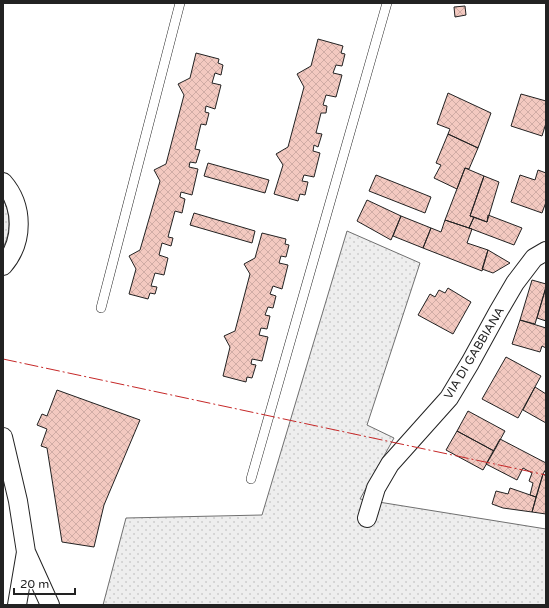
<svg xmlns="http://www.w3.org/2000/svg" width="549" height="608" viewBox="0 0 549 608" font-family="'Varela Round',sans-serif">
<defs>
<pattern id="grass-dots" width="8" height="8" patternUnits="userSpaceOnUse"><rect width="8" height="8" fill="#eee"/><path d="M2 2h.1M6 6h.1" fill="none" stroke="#ccc" stroke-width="1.8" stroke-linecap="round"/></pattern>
<pattern id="building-cross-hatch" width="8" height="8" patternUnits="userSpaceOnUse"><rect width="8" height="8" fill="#f3c9c0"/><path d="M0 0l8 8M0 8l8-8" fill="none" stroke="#d0aca5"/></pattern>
</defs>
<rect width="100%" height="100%" fill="#fff"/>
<path fill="url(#grass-dots)" stroke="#6f6f6f" d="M3,199C11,214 11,232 3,248Z
M347,231L420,263L367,425L394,438L360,499L546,529V605H103L126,518L262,515Z"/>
<path fill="url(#building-cross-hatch)" stroke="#222" d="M465,6L466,15L455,17L454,7Z
M318,39L343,46L341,53L345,54L342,66L336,65L333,73L342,75L336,97L326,95L323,105L327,106L326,113H321L316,133L322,134L318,147L314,145L313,151L320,153L314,177L304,175L302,181L308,182L305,195L300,194L298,201L274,194L283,165L276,154L288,147L304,87L297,74L311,66Z
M196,53L219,59L218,63L223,65L221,75L215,73L212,83L221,85L215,109L206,106L205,112L209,113L206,125L201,124L195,149L200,150L196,163L190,162L189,167L198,169L192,195L181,192L180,197L185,199L182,213L175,211L168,237L173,238L171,246L162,243L159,255L168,258L164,275L155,273L151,286L157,287L155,294L150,293L148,299L129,294L136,269L129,256L140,250L160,181L154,170L166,164L184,95L178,84L190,78Z
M448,93L491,113L478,148L448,134L450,129L437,124Z
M521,94L546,101V123L542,136L511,126Z
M448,134L478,148L469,169L465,168L457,189L434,178L441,165L436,163Z
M208,163L269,180L265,193L204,176Z
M465,168L484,176L470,216L474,217L469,228L445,220Z
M538,170L546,173V202L542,213L511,202L520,175L535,180Z
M376,175L431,197L425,213L369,191Z
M484,176L499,182L487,222L470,216Z
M367,200L401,216L391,240L357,221Z
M194,213L255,231L252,243L190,225Z
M488,215L522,228L514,245L469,228L474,217L487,222Z
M401,216L431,228L423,248L393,236Z
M445,220L472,229L467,243L488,250L482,271L423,248L431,228L441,232Z
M262,233L286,239L285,244L289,245L286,257L281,256L279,263L288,265L282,289L273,286L270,294L276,296L273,308L268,307L265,315L270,316L267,329L261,328L259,335L268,337L262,361L252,359L251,364L256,365L252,378L247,377L246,382L223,376L230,347L224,336L235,331L250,274L244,264L255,258Z
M488,250L510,263L493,273L482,269Z
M532,280L546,284V287L535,324L520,320Z
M546,287V321L537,318Z
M448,288L471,302L453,334L418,315L430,294L435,297L439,290L445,293Z
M520,320L546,328V348L542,346L540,352L512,344Z
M506,357L541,376L518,418L482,399Z
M535,387L546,394V423L523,410Z
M57,390L140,420L104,505L94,547L62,542L47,448L41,446L47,429L37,425L42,414L47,416Z
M468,411L505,431L494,451L457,431Z
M457,431L494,451L483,470L446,450Z
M500,439L546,463V469L543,474L536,497L530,495L533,483L529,481L532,473L523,468L517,480L486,464Z
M543,474L546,476V514L532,512Z
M510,488L536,497L532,512L503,508L492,504L496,491L508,494Z"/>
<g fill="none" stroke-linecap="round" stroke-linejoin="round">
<defs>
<path id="service" d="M101,308L180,3
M251,479L387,3"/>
<path id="minor" d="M3,182C24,206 24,242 3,266
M3,437L18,501L26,552L50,605
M367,518L376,488L390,464L449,398L470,363L498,312L515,283L534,258L546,251
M17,605L26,552"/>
</defs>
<use href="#service" stroke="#222" stroke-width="10"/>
<use href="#minor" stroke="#222" stroke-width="20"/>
<use href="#service" stroke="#fff" stroke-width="9"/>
<use href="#minor" stroke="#fff" stroke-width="18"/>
<path stroke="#c62828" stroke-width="1" stroke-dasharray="14 3 2 3" stroke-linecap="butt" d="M3,359L546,475"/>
</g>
<g text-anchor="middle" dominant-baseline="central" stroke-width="3" stroke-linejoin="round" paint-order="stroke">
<g font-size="12" fill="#222" stroke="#fff">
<text transform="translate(474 353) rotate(-59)">VIA DI GABBIANA</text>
</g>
</g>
<rect width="549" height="608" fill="none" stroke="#222222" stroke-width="8"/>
<path d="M14 588v6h61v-6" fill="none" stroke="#222222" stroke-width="2"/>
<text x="20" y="588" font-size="12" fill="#222222" stroke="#ffffff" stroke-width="3" paint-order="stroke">20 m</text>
</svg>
